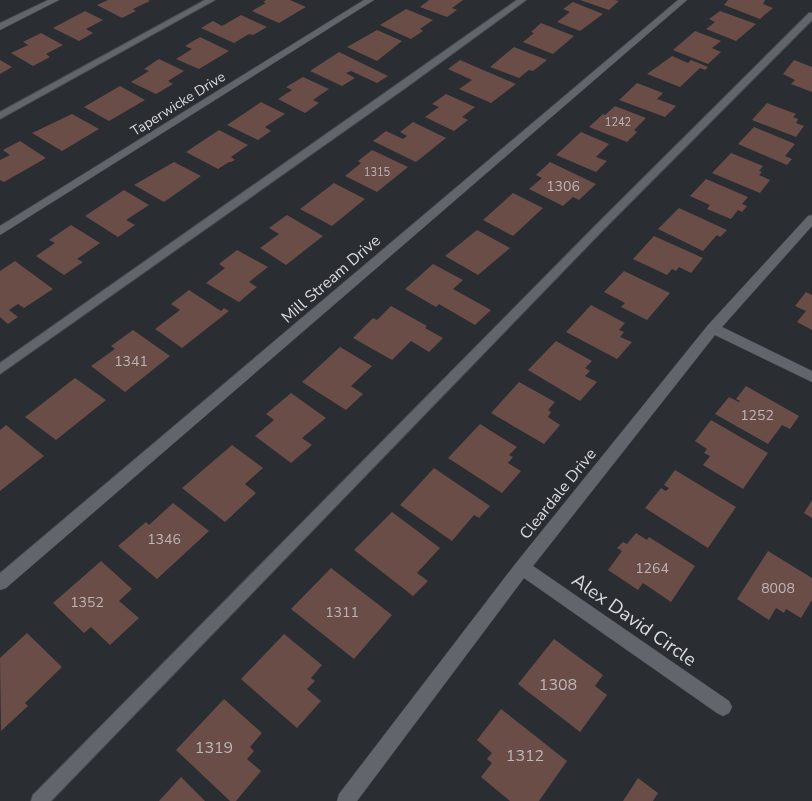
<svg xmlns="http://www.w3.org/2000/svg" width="812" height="801" viewBox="0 0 812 801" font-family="'Nunito Sans',sans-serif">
<rect width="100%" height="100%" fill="#2a2d32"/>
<path fill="#6b4d48" d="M108,0H148L150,1L133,9L136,11L122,18L97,5Z
M266,0H290L306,7L279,23L252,11L266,3L263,2Z
M429,0H463L452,8L457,10L447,17L420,7Z
M580,0H615L619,1L609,10Z
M728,0H765L763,4L773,8L760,19L724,5Z
M573,2L603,14L580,31L557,22L570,12L563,9Z
M406,9L433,20L420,29L423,31L411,39L380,25Z
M85,11L103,20L86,29L93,33L79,41L53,28Z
M720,11L756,24L736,41L706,29L715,22L709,19Z
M241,15L267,27L253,35L249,34L234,43L201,28L213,21L222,26Z
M541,23L574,36L553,54L523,42L534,33L531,32Z
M377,30L402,41L377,61L347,47Z
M695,31L721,41L712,48L721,52L708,64L673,50Z
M41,33L63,45L46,54L50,57L33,66L11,53L28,45L23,42Z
M200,37L229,51L199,69L176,59L192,49L185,46Z
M514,47L547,60L533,71L529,70L519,78L490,67Z
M339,52L388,76L377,83L351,71L346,73L355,78L342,86L310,71Z
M672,56L688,63L691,60L708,67L705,70L700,68L680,87L647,74Z
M159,59L184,71L168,81L173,84L156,94L131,82L149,71L144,69Z
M0,60L12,67L0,74Z
M460,60L516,84L491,103L459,89L472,80L448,69Z
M794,60L812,67V92L791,84L795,80L783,74Z
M303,77L329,89L313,100L319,103L305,113L278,99L292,90L286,87Z
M637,83L663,93L657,99L676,106L665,117L619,100Z
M120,86L145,100L109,121L84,107Z
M446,94L475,107L462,117L468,120L454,131L425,117L439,107L432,104Z
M261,102L285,114L265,127L271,131L258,140L227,125Z
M767,103L796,114L793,117L798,119L796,123L804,126L796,137L752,120Z
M615,106L646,118L634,130L637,132L627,142L589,127L603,114L605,115Z
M72,114L99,129L62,151L32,133Z
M413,122L446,138L416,162L373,141L386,131L403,139L407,136L400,132Z
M754,127L795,144L785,156L792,159L787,165L738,144Z
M219,130L248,145L231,157L235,160L231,162H229L218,169L186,152Z
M581,132L609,144L596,157L607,161L596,172L556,155Z
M20,141L46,158L4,182L0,180V160L10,155L3,150Z
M372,150L408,167L377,192L345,176L361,163L358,161Z
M731,153L763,166L759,171L762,172L759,175L770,180L760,193L712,173Z
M174,162L201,176L164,202L134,185Z
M550,162L596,184L579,200L573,197L563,206L529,189L542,178L536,175Z
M706,179L748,197L742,204L747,206L742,212L738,210L731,219L707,209L710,205L690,196Z
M334,183L365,199L332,226L300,209Z
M124,190L149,205L126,220L135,225L118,237L85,216Z
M513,193L543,208L513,236L483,220Z
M679,208L727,230L720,237L717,235L703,251L658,229Z
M287,215L323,236L286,265L260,248L279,234L269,228Z
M71,225L100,243L77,259L83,262L64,275L36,256L55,243L49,240Z
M477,230L510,248L478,275L445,256Z
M654,236L703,258L691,273L679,267L676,271L672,269L667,275L633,259Z
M237,250L268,267L249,282L257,287L239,302L206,283L225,268L219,264Z
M15,261L53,289L24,308L18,304L9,310L18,317L8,324L0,317V271Z
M433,264L463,280L453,289L491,310L475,325L439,304L436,307L405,289Z
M624,271L670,293L647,320L621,307L625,303L604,292Z
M189,290L221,311L224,308L229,311L182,348L155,329L180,310L171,304Z
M806,292L812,295V330L797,322L806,311L795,306Z
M591,305L625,323L619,330L624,332L620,337L632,342L617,359L566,332Z
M391,306L427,326L425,328L443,338L429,352L411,341L392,360L353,338L373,318L377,320Z
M133,330L170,356L125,392L91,366L115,349L111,346Z
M556,341L592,361L585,368L590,371L585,376L597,382L580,401L528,370Z
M340,347L372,366L351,386L363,394L346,410L302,382Z
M75,378L106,400L56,440L25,417Z
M519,382L555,402L548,410L551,412L548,417L560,425L544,444L491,413Z
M746,386L799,416L790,429L782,425L768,444L715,414L729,397L739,402L740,401L736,399Z
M291,393L326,418L302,438L312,445L291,463L255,436L274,420L266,414Z
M711,420L768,453L743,489L703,465L710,456L704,453L707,449L695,441Z
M480,424L517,447L509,455L513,457L508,463L521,471L502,493L448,458Z
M6,425L44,456L0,491V430Z
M232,445L263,468L245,484L256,493L225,522L182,488Z
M434,468L490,506L479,518L474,515L452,541L400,505Z
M675,470L736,507L708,548L645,508L661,488L666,491L669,488L664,485Z
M812,500V518L804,513Z
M173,503L209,531L157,579L118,546L146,522L149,525Z
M392,512L440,548L417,573L428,581L413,596L354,550Z
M636,533L647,540L649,537L695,566L671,602L643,583L638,590L608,570L622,551L617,548L623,542L627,544Z
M768,551L812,578V600L801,618L786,609L784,613L776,608L769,620L737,599Z
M101,561L132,589L119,601L139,618L110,645L91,627L84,633L53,603Z
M331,568L392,615L354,659L291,609Z
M27,633L62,667L25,703L28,706L1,731L0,658Z
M284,634L322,665L311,678L315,681L307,689L321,701L297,728L241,679Z
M554,639L603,675L595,686L607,695L580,732L518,684Z
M224,699L262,733L250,747L254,751L247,759L261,771L236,801H230L176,750Z
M501,709L567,761L539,801H510L481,777L492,763L487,759L492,753L477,740Z
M181,777L205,801H159Z
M638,778L658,793L653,801H623Z"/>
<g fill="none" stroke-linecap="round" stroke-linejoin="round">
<defs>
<path id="service" d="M205,0H215L0,119V112Z
M517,0H526L404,89L0,374V363Z
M809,13H812V20L605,228L51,801H31L33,795L597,224Z"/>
<path id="minor" d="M48,0H59L0,30V23Z
M364,0H374L0,235V226Z
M678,0H687L6,588L0,590V573Z
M812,215V226L722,327L812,371V382L715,335L533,566L729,701L732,707L729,713L723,716L717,713L524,578L357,801H337L339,794L516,563L708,325L808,216Z"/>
</defs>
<use href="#service" stroke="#46494d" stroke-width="2"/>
<use href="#minor" stroke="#46494d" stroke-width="1"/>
<use href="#service" fill="#62656b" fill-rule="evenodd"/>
<use href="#minor" fill="#62656b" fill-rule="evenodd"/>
</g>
<g text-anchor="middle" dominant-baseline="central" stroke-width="4.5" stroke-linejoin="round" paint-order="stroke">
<g font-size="11" fill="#bdb7b8">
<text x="618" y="122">1242</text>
<text x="377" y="172">1315</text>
</g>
<g font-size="14" fill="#d8dade" stroke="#2a2d32">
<text transform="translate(178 104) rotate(-32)">Taperwicke Drive</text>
</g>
<g font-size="14" fill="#bdb7b8">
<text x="563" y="186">1306</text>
<text x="131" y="361">1341</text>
<text x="757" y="415">1252</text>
<text x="164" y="539">1346</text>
<text x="652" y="568">1264</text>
<text x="778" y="588">8008</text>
<text x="87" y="602">1352</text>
<text x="342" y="612">1311</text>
</g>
<g font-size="16" fill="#d8dade" stroke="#2a2d32">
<text transform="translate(331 279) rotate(-41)">Mill Stream Drive</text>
<text transform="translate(558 494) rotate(-51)">Cleardale Drive</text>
</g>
<g font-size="16" fill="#bdb7b8">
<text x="558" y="685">1308</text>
<text x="214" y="748">1319</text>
<text x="525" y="756">1312</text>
</g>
<g font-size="19" fill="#d8dade" stroke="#2a2d32">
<text transform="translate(634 620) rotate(35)">Alex David Circle</text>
</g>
</g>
</svg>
